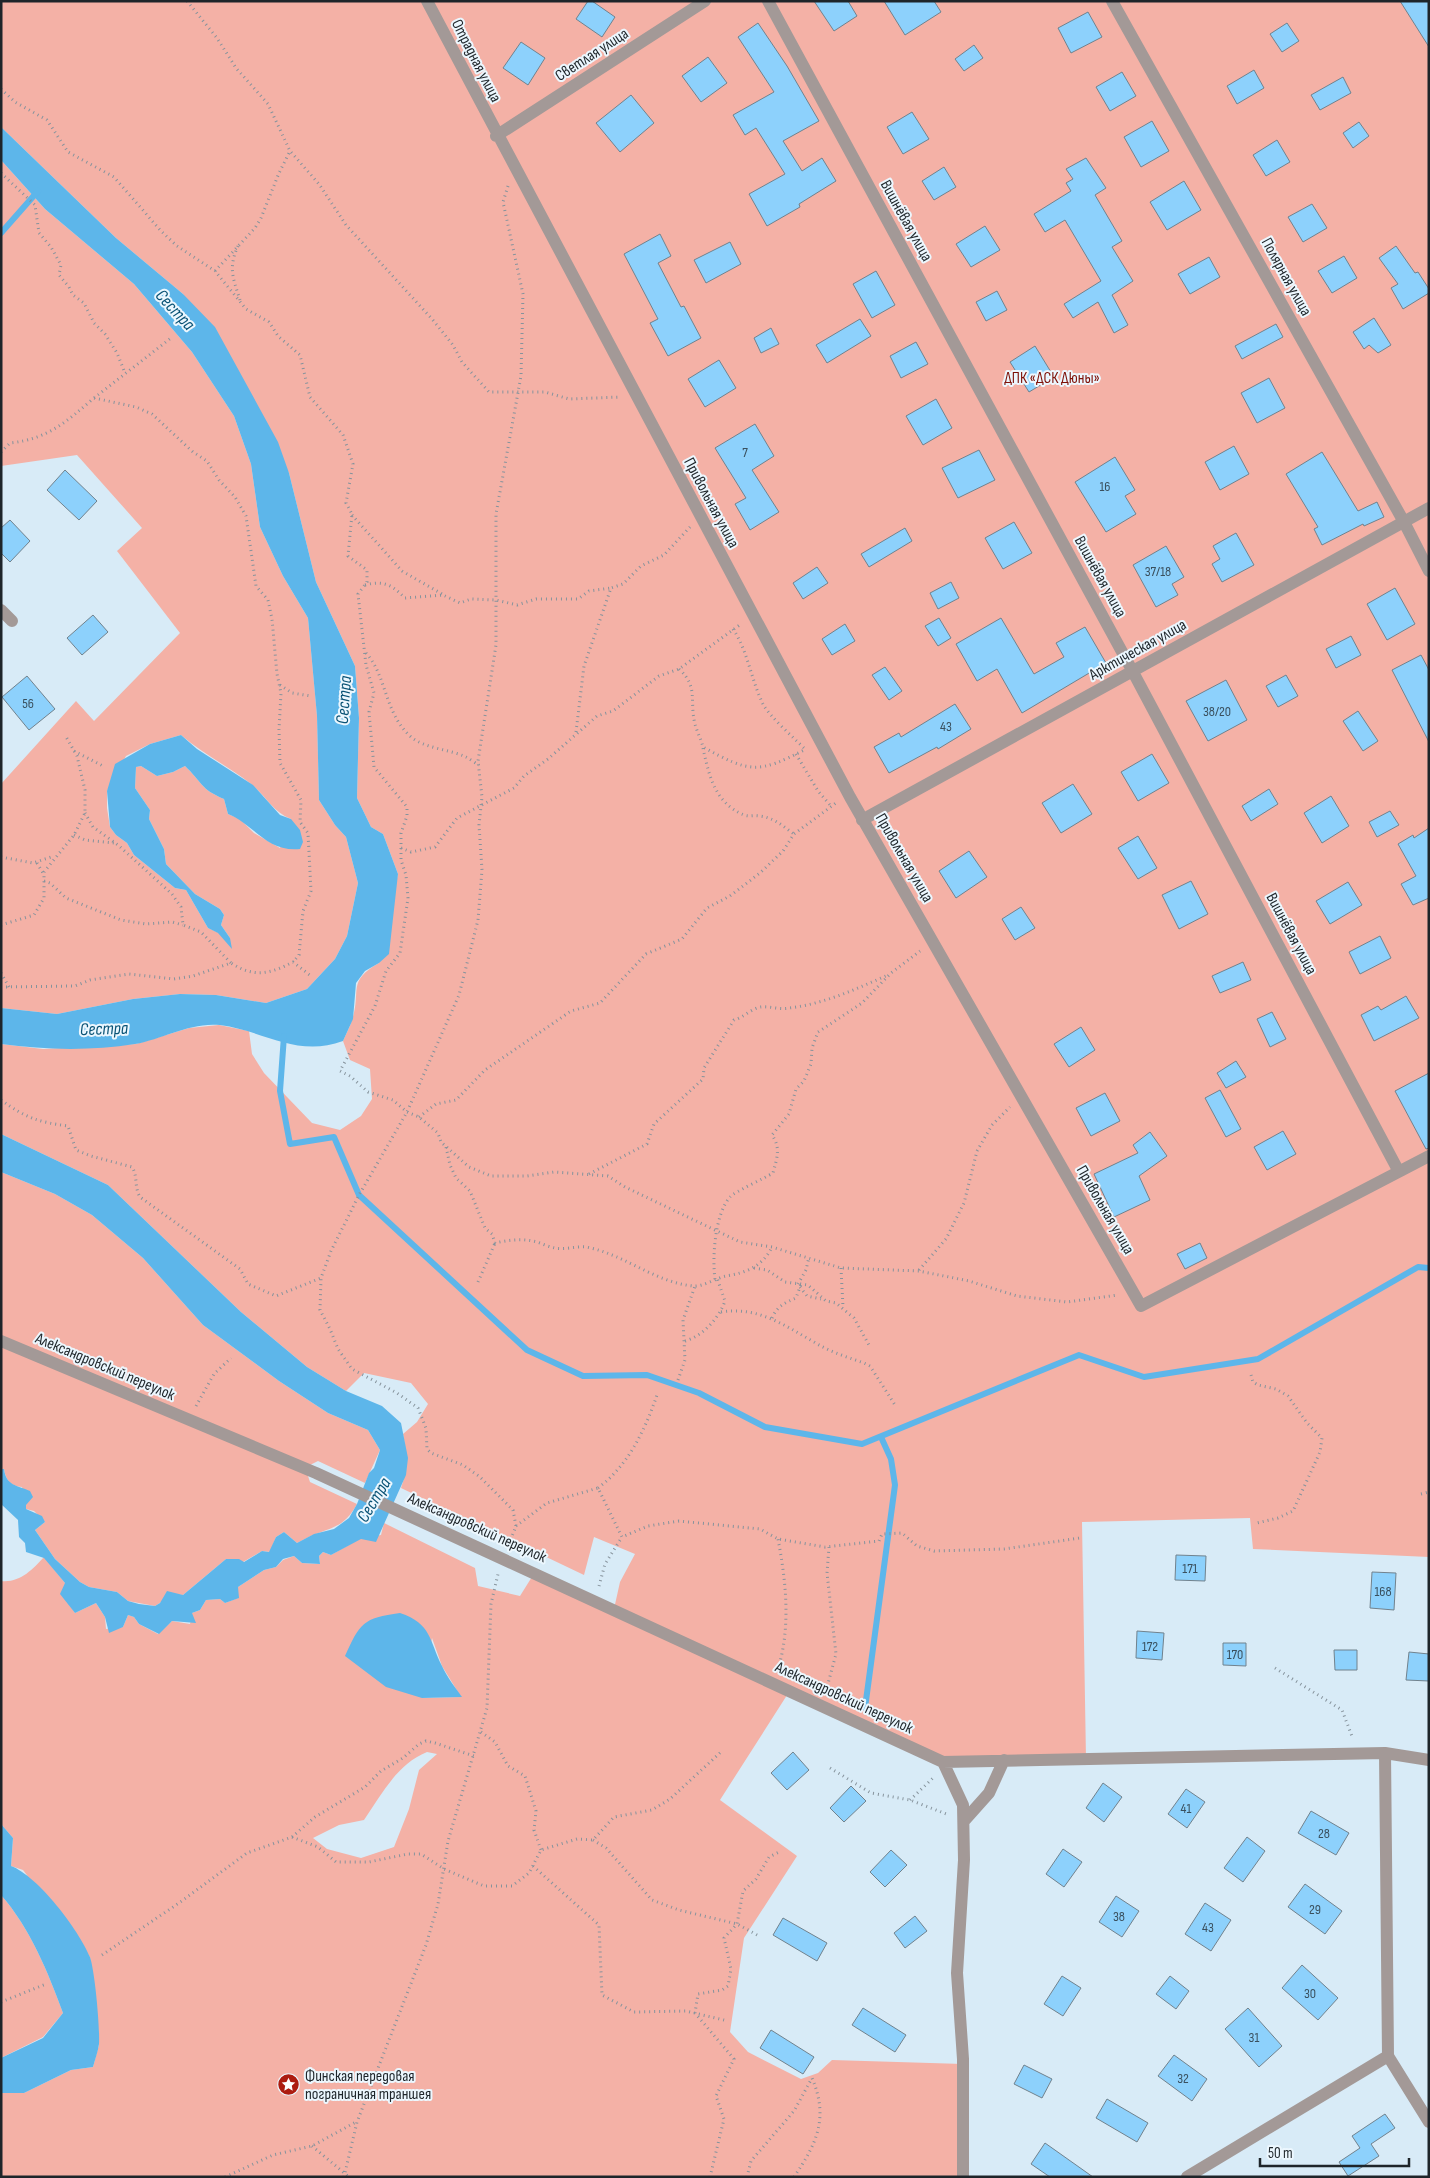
<svg xmlns="http://www.w3.org/2000/svg" width="1430" height="2178" viewBox="0 0 1430 2178" font-family="'Sofia Sans Condensed',sans-serif">
<rect width="100%" height="100%" fill="#d8ebf7"/>
<path fill="#f4b1a6" fill-rule="evenodd" d="M1,1H1429V1557L1253,1549L1250,1518L1082,1522L1086,1759L967,1761L927,1754L789,1692L720,1800L797,1856L744,1938L730,2032L748,2052L801,2079L818,2073L832,2060L963,2064V2177H1V2093H24L71,2070L93,2067L99,2045L90,1957L23,1870L11,1866L13,1838L1,1824V1581C20,1583 32,1570 44,1557L65,1583V1598L75,1613L96,1603L105,1617L106,1629L123,1627L128,1615L134,1617L139,1624L158,1634L172,1621L190,1624L192,1613L200,1610L206,1600L220,1599L225,1603L238,1598V1587L264,1570L276,1567L283,1560L294,1556L302,1563L320,1564L319,1556L323,1552L331,1555L361,1538L381,1535L384,1523L475,1568L478,1586L520,1596L535,1572L614,1609L620,1582L635,1554L594,1537L584,1575L401,1488C408,1469 407,1455 403,1434L417,1422L428,1404L411,1383L364,1373L346,1391L307,1367L241,1312L108,1185L1,1134V1044L43,1049L136,1044L189,1028L219,1025L249,1031L252,1054L264,1073L312,1123L340,1130L361,1116L372,1099L370,1069L350,1060L343,1041C346,1034 350,1027 352,1020C362,990 346,982 379,963L398,874L383,834L371,827L357,798L359,718L355,666L316,582L289,473L183,294L116,238L1,127ZM432,1638L442,1666L461,1697L422,1698ZM427,1752L437,1754L419,1770L409,1809L394,1847L361,1858L327,1849L313,1838L339,1825L364,1820C382,1794 397,1764 427,1752Z
M1,160L45,209L134,284L192,352L234,416L251,464L260,527L283,576L308,618L317,716L319,800L335,825L346,837L358,883L347,936L335,959L307,989L266,1003L216,995L180,994L133,999L57,1014L1,1008V784L76,701L94,721L180,633L117,551L142,528L77,455L1,466ZM181,735C203,754 228,766 251,784C266,796 273,812 291,819L280,848L254,833L240,819L228,814L224,799C200,789 202,782 185,766L173,772L157,776L141,766L136,767L135,788L150,810L149,819L164,849L166,864L195,894L220,909L224,915L221,925L230,938L208,928L186,890L175,888L134,855L127,843L116,835L110,827L107,808V791L126,756L150,744Z
M1,1172L55,1194L92,1215L143,1258L203,1325L279,1381L328,1413L368,1430L380,1450L365,1483L318,1461L310,1465L1,1337Z
M1,1345L307,1473L310,1482L357,1504C345,1525 337,1526 316,1534C309,1536 304,1540 297,1543L284,1532L276,1537L270,1552L262,1551L243,1562L226,1559L183,1595C168,1593 166,1600 155,1606L128,1601L117,1592L89,1587L80,1582L55,1559L35,1530L45,1522L34,1511L26,1509L22,1487C11,1486 6,1481 4,1469H1Z
M1,1895C30,1928 48,1972 63,2013L43,2037L1,2058Z"/>
<path fill="#5db6ea" d="M1,127L116,238L183,294L215,327L278,442L289,473L316,582L355,666L359,718L357,798L371,827L383,834L398,874L389,954L379,963L365,971L356,983L353,1019L343,1041C297,1058 265,1031 220,1025C190,1022 163,1039 135,1044C91,1051 45,1050 1,1044V1008L57,1014L133,999L180,994L216,995L266,1003L307,989L335,959L347,936L358,883L346,837L335,825L319,800L317,716L308,618L283,576L260,527L251,464L234,416L192,352L134,284L45,209L1,160Z
M181,735L197,749L253,785L280,815L291,819L300,830L303,842L300,849C266,852 255,825 228,814L224,799C200,789 202,782 185,766L173,772L157,776L141,766L136,767L135,788L150,810L149,819L164,849L166,864L195,894L220,909L224,915L221,925L230,938L232,949L218,933L208,928L186,890L175,888L134,855L127,843L116,835L110,827L107,791L115,764L150,744Z
M1,1134L108,1185L241,1312L307,1367L346,1391L382,1406L401,1423L408,1458L406,1475L376,1542L361,1539L331,1555L323,1552L319,1556L320,1564L302,1563L294,1556L283,1559L276,1567L264,1570L238,1587L239,1598L225,1603L220,1599L206,1600L200,1610L192,1613L196,1623L172,1621L159,1634L139,1624L134,1617L128,1615L123,1627L109,1633L105,1617L96,1603L75,1613L60,1594L65,1583L44,1558L26,1552L25,1543L19,1537L18,1520L1,1504V1469H4C6,1486 17,1485 30,1491L33,1497L26,1505V1509L42,1516L45,1522L35,1530L55,1559L80,1582L89,1587L117,1592L128,1601L139,1604L155,1606L160,1603L167,1591L183,1595L226,1559H239L244,1562L262,1551L269,1552L276,1537L284,1532L297,1543L314,1534L334,1529L349,1518L357,1504L369,1473L374,1468L380,1450L368,1430L328,1413L279,1381L203,1325L143,1258L92,1215L55,1194L1,1172Z
M400,1613C432,1624 429,1640 442,1666C447,1677 455,1687 462,1697L422,1698L386,1687L345,1656C360,1623 363,1618 400,1613Z
M1,1824L13,1838L11,1866C38,1876 79,1930 90,1957C95,1972 100,2027 99,2044C98,2052 95,2059 93,2067L71,2070L24,2093H1V2058L43,2038L63,2013C48,1972 30,1928 1,1895Z"/>
<g fill="none" stroke-linecap="round" stroke-linejoin="round">
<path stroke="#5db6ea" stroke-width="6" d="M1,233L38,191
M284,1036L280,1091L290,1144L334,1137L359,1195L527,1350L583,1376L647,1375L699,1393L765,1427L862,1444L1079,1355L1144,1377L1258,1359L1418,1267L1429,1268
M865,1708L895,1485L891,1459L881,1437"/>
</g>
<path fill="#8dd1fc" stroke="#71828d" d="M588,1H592L615,17L602,37L576,19Z
M814,1H848L857,16L834,31Z
M884,1H934L941,12L905,35Z
M1400,1H1429V47Z
M1088,12L1102,37L1071,53L1058,28Z
M758,23L787,66L819,121L783,141L802,171L822,158L836,181L799,204L800,207L767,226L749,194L785,174L756,128L745,135L733,115L774,92L738,37Z
M1287,23L1299,41L1282,52L1270,34Z
M521,42L545,58L528,85L503,68Z
M974,45L983,58L964,71L955,59Z
M708,57L727,83L701,102L682,76Z
M1254,70L1264,88L1237,104L1227,86Z
M1122,72L1136,96L1110,111L1096,87Z
M1343,77L1351,93L1320,110L1311,95Z
M631,95L654,123L620,152L596,123Z
M912,112L929,139L903,154L887,127Z
M1152,121L1169,151L1141,167L1124,137Z
M1359,122L1369,136L1353,148L1343,133Z
M1277,140L1290,162L1266,176L1253,155Z
M1086,158L1106,188L1095,195L1122,241L1112,247L1133,281L1112,295L1128,325L1114,333L1098,302L1073,318L1064,304L1101,281L1065,220L1045,232L1034,214L1071,191L1066,183L1073,179L1066,169Z
M944,167L956,187L934,200L922,181Z
M1184,181L1201,210L1167,230L1150,202Z
M1312,204L1327,228L1303,242L1288,217Z
M985,226L1000,250L971,267L956,244Z
M660,234L671,256L658,263L681,307L684,306L701,338L668,356L650,323L658,319L624,254Z
M730,242L741,264L706,283L694,260Z
M1396,246L1415,273L1418,272L1429,289V293L1403,309L1391,288L1398,284L1379,258Z
M1344,256L1357,278L1332,293L1318,271Z
M1209,257L1220,277L1190,294L1178,274Z
M876,271L895,305L872,318L853,284Z
M997,291L1007,310L986,321L976,302Z
M1374,318L1391,345L1378,353L1369,345L1364,349L1353,332Z
M860,319L871,336L827,363L816,345Z
M1276,324L1283,337L1242,359L1235,346Z
M771,328L779,344L761,353L754,338Z
M916,342L928,364L901,378L890,356Z
M1035,346L1054,377L1029,392L1010,362Z
M719,360L736,388L705,407L688,379Z
M1269,378L1285,408L1257,423L1241,393Z
M936,399L952,428L923,445L906,416Z
M755,424L774,456L752,470L779,512L750,530L735,504L746,498L715,448Z
M1234,446L1249,474L1220,490L1205,462Z
M979,450L995,480L958,498L942,468Z
M1322,452L1358,511L1377,502L1384,517L1364,526L1363,524L1322,545L1314,529L1318,527L1286,474Z
M1115,457L1135,490L1125,496L1136,514L1106,532L1075,482Z
M65,470L97,501L79,520L47,490Z
M10,520L30,541L10,562L1,553V528Z
M1014,522L1032,553L1003,569L985,538Z
M905,528L912,541L869,567L861,554Z
M1236,533L1254,565L1222,582L1212,564L1220,559L1213,546Z
M1166,546L1184,577L1172,584L1178,595L1156,607L1133,565Z
M817,567L828,583L803,599L793,583Z
M951,582L959,598L938,609L930,593Z
M1395,588L1415,624L1387,640L1367,604Z
M93,615L108,632L82,655L67,638Z
M939,618L951,638L938,646L925,626Z
M1001,618L1034,674L1064,657L1056,643L1085,627L1106,663L1022,713L997,669L977,681L956,644Z
M845,624L855,641L832,655L822,639Z
M1351,636L1361,655L1336,668L1326,649Z
M1421,655L1429,670V742L1392,670Z
M885,667L902,691L889,700L872,675Z
M1286,675L1298,696L1278,707L1266,686Z
M27,676L55,709L29,730L2,697Z
M1226,680L1247,720L1208,741L1186,701Z
M955,704L971,729L938,749L937,747L889,773L874,747L899,733L901,737Z
M1358,711L1378,741L1363,751L1343,721Z
M1152,754L1169,783L1138,801L1121,772Z
M1073,784L1092,814L1061,833L1042,803Z
M1269,789L1278,804L1251,821L1242,806Z
M1331,796L1349,826L1322,843L1304,813Z
M1390,811L1399,825L1377,837L1369,822Z
M1429,828V898L1413,905L1401,884L1416,876L1398,844L1413,835L1414,838Z
M1138,836L1157,868L1138,879L1118,848Z
M969,851L987,877L956,898L939,871Z
M1191,881L1208,914L1179,929L1162,895Z
M1348,882L1362,905L1330,924L1316,901Z
M1021,907L1035,928L1015,940L1002,919Z
M1380,936L1391,958L1360,974L1349,952Z
M1243,962L1251,980L1220,993L1212,976Z
M1406,996L1419,1018L1374,1041L1361,1015L1378,1006L1381,1010Z
M1272,1012L1286,1039L1270,1047L1257,1019Z
M1081,1027L1095,1050L1069,1067L1054,1044Z
M1236,1061L1246,1077L1226,1088L1217,1073Z
M1429,1073V1148L1426,1149L1395,1091Z
M1220,1090L1241,1129L1226,1137L1205,1098Z
M1105,1093L1120,1121L1091,1136L1076,1108Z
M1283,1131L1296,1154L1267,1170L1254,1147Z
M1150,1132L1167,1156L1139,1176L1150,1200L1114,1217L1094,1174L1138,1153L1133,1145Z
M1200,1243L1207,1258L1185,1269L1177,1254Z
M1176,1555L1206,1556L1205,1581L1175,1580Z
M1372,1572L1396,1573L1394,1610L1370,1608Z
M1137,1631L1164,1633L1162,1660L1136,1658Z
M1223,1643H1246V1666L1223,1665Z
M1334,1650H1357V1670H1335Z
M1409,1652L1429,1654V1681L1406,1680Z
M793,1752L809,1770L787,1790L771,1773Z
M1103,1783L1122,1797L1104,1822L1086,1808Z
M851,1786L866,1801L844,1822L830,1808Z
M1186,1789L1205,1802L1187,1828L1168,1814Z
M1311,1811L1349,1833L1336,1855L1298,1833Z
M1247,1837L1265,1851L1243,1882L1224,1868Z
M1063,1849L1082,1862L1064,1887L1046,1874Z
M891,1850L907,1865L885,1887L870,1872Z
M1305,1884L1342,1911L1325,1934L1288,1907Z
M1116,1896L1139,1911L1122,1937L1099,1922Z
M1205,1903L1231,1920L1211,1951L1185,1934Z
M915,1916L927,1931L905,1948L894,1933Z
M783,1918L827,1943L817,1961L773,1935Z
M1302,1965L1338,1998L1318,2020L1282,1988Z
M1062,1976L1081,1988L1063,2016L1044,2004Z
M1170,1976L1189,1991L1176,2009L1156,1994Z
M863,2008L906,2035L895,2052L852,2025Z
M1248,2008L1282,2046L1259,2067L1225,2029Z
M771,2030L814,2057L803,2074L760,2048Z
M1174,2055L1207,2079L1192,2101L1158,2076Z
M1024,2065L1052,2079L1042,2098L1014,2084Z
M1107,2099L1148,2123L1137,2142L1096,2118Z
M1385,2114L1395,2128L1371,2144L1379,2156L1348,2176L1339,2162L1360,2148L1352,2136Z
M1045,2143L1093,2177H1050L1031,2164Z"/>
<g fill="none" stroke-linecap="round" stroke-linejoin="round">
<path stroke="#86939c" stroke-width="3" stroke-dasharray="1 4" stroke-linecap="butt" d="M187,1L217,38L236,68L268,104L290,151L319,184L346,225L432,319L453,345L462,362L489,392H545L569,399L621,397
M1,89L15,102L47,120L68,152L114,177L161,231L177,246L215,271L246,309L269,322L278,336L300,355L310,397L343,435L353,464L346,503L352,514L348,556L367,570V582L358,594L366,665L374,693L369,712L374,767L407,807V816L401,833V860L406,875L408,898L400,953L386,971L375,1006L340,1071L350,1076L368,1092L393,1100L407,1112L419,1117L438,1133L441,1142L469,1167L491,1176H527L554,1172L608,1176L625,1187L740,1242L772,1247L841,1268L919,1271L969,1281L1017,1296L1067,1302L1118,1295
M1,173L35,205L39,233L51,247L61,265L59,275L69,287L73,295L84,303L94,323L105,334L117,353L125,373
M508,186L503,202L523,294L521,376L496,514V645L478,761L482,797L479,825L482,870L478,920L459,995L407,1112L359,1195L331,1251L321,1278L320,1310L330,1329L338,1349L352,1369L397,1393L418,1408L426,1428L427,1449L431,1453L463,1465L480,1477L513,1510L516,1526L509,1544
M238,246C228,268 233,278 240,300
M215,271L255,228L261,218L279,173L290,151
M94,398L171,338
M1,452L10,443C48,439 66,422 94,398L136,407L152,414L193,452L207,461L219,480L235,497L246,516L256,586L268,600L272,619L277,674L281,693L279,730L280,763L301,800L300,822L308,833L311,891L303,911L299,955L293,962
M352,515L402,571L442,594
M365,585C384,580 392,585 405,598L443,595L460,603L471,599L496,600L517,605L536,599H578L589,591L611,588
M733,629C748,651 751,680 763,704C769,716 794,738 805,749
M366,653C387,676 384,713 411,737C426,749 449,749 466,757C470,759 475,763 479,765
M679,669C699,687 689,701 695,724C697,732 701,739 703,747C750,773 758,774 806,749
M280,685L292,693L311,696
M576,732L584,666L611,588L623,584L641,566L664,555L690,527
M703,748C709,776 715,803 744,815C749,817 754,815 759,816C773,817 783,826 794,834
M74,751L103,766
M796,754L818,791L830,805
M85,813L93,827L118,845L172,894L181,907L183,925L201,932L231,963
M74,835L85,840L114,843
M401,848L411,852L435,847L457,818L514,788L524,776L548,759L597,716L613,711L659,676L679,669L741,624
M1,857L33,863L54,856
M37,863L43,873
M44,881L50,883L66,898L121,920L146,924L172,922L183,925
M1,925L34,915L44,898V872L74,835L85,813V790L77,756L65,735
M1,973L9,987
M1,987L75,986L90,980L129,974L174,979L193,976L231,963C254,978 270,974 293,962L311,976
M1,1100C26,1118 38,1122 68,1126L76,1150L91,1156L132,1167C138,1176 134,1187 140,1197L240,1269L248,1284L276,1296L321,1278
M419,1117L436,1104L456,1100L485,1070L571,1011L600,1003L646,954L682,939L707,908L730,896L760,873L783,851L794,834L836,803
M446,1147L450,1165L456,1178L470,1191L485,1228L492,1234L495,1243C509,1240 523,1238 537,1242C543,1244 549,1247 555,1248C565,1250 576,1246 586,1247C624,1254 654,1282 693,1286C703,1287 716,1278 726,1276C746,1273 763,1266 772,1247
M589,1174L647,1144L654,1124L703,1079L704,1068L734,1020C743,1018 752,1008 761,1007C770,1006 780,1010 789,1008C824,1004 856,989 888,975
M754,1268L767,1270L785,1282L808,1285L826,1301L836,1303L854,1318L869,1345
M841,1268L843,1307
M919,1270L946,1239L964,1203L977,1151L992,1125L1010,1107
M715,1279C712,1257 715,1214 730,1197C734,1192 765,1178 773,1173C777,1158 781,1148 772,1135L789,1114L796,1089L804,1081L811,1064L812,1048L818,1032L862,1003L891,973L920,951
M478,1282L495,1243
M798,1284L806,1270L809,1257
M800,1287L807,1296L821,1299
M721,1312C757,1306 784,1325 814,1342C830,1352 847,1357 864,1363L870,1366L895,1405
M772,1318C778,1305 785,1303 796,1298L801,1284
M685,1341C703,1336 719,1318 725,1301L717,1278
M1251,1375L1253,1382L1258,1385L1276,1389L1288,1396L1307,1423L1322,1438L1320,1452L1293,1511L1278,1518L1257,1523
M678,1380L685,1360L683,1320L695,1286
M196,1406L214,1374L231,1358
M598,1488C629,1465 646,1428 658,1392
M1421,1494L1429,1492
M516,1526L547,1503L598,1488L622,1537L648,1526L679,1521L760,1529L778,1539L825,1547L879,1541L882,1534L902,1533L917,1546L934,1551L1004,1549L1080,1538
M599,1586L605,1564L622,1537
M1275,1668L1342,1710L1353,1739
M778,1669C791,1627 786,1581 778,1539
M826,1691L836,1654L827,1573L829,1547
M481,1732L495,1742L508,1766L525,1776L536,1811L534,1830L541,1850
M830,1768L871,1793L910,1800L949,1815
M910,1800L933,1778
M292,1837L318,1847L336,1862H369L408,1854H421L444,1869L484,1886H512L529,1873L541,1850L577,1839L593,1840L614,1817L652,1810L670,1799L722,1751
M593,1840L606,1848L652,1900L679,1910L737,1924L759,1936
M533,1866L599,1925L602,1995L634,2012L686,2011L728,2021
M102,1955L179,1903L247,1853L292,1837L315,1817L365,1787L381,1771L403,1758L419,1744L426,1741L435,1743L474,1756
M1,2002L46,1984
M312,2146L349,2177
M225,2177L273,2155L312,2146L356,2122
M344,2177L357,2122L426,1945L438,1904L448,1841L487,1708L491,1604L498,1574
M710,2177L724,2119L716,2096L734,2059L695,2013L698,1994L722,1990L728,1986L731,1969L724,1938L737,1924L743,1891L756,1879L769,1857L781,1851
M747,2177L751,2161L794,2111L812,2078
M794,2177C817,2143 829,2118 812,2078"/>
<path stroke="#a39997" stroke-width="12" d="M427,1L850,797L1141,1306L1429,1156
M768,1L1133,672L1398,1170
M1112,1L1404,522L1429,571
M496,136L705,1
M1,610L12,621
M862,820L1429,508
M1,1341L316,1473L943,1762L1385,1753L1429,1760
M1385,1753L1388,2056L1429,2122
M943,1762L963,1805L964,1860L957,1973L963,2059V2177
M964,1821L989,1793L1004,1760
M1187,2177L1388,2056"/>
</g>
<defs>
<symbol id="sight-disc" viewBox="-11 -11 22 22"><circle r="9.5" fill="#ac1c10" stroke="#ecf7fe"/><path d="M0-6L1.8-2.2L6-1.7L2.9 1.2L3.7 5.4L0 3.3L-3.7 5.4L-2.9 1.2L-6-1.7L-1.8-2.2Z" fill="#fff"/></symbol>
</defs>
<g fill-rule="evenodd">
<use href="#sight-disc" x="276" y="2072" width="25" height="25"/>
</g>
<g text-anchor="middle" dominant-baseline="central" stroke-width="4" stroke-linejoin="round" paint-order="stroke">
<g font-size="14" fill="#3a505e">
<text x="745" y="452">7</text>
<text x="1105" y="486">16</text>
<text x="1158" y="571">37/18</text>
<text x="28" y="703">56</text>
<text x="1217" y="711">38/20</text>
<text x="946" y="726">43</text>
<text x="1190" y="1568">171</text>
<text x="1383" y="1591">168</text>
<text x="1150" y="1646">172</text>
<text x="1235" y="1654">170</text>
<text x="1186" y="1808">41</text>
<text x="1324" y="1833">28</text>
<text x="1315" y="1909">29</text>
<text x="1119" y="1916">38</text>
<text x="1208" y="1927">43</text>
<text x="1310" y="1993">30</text>
<text x="1254" y="2037">31</text>
<text x="1183" y="2078">32</text>
</g>
<g font-size="16" fill="#1e252a" stroke="#ecf7fe">
<text transform="translate(592 55) rotate(-33)">Светлая улица</text>
<text transform="translate(476 61) rotate(63)">Отрадная улица</text>
<text transform="translate(906 221) rotate(61)">Вишнёвая улица</text>
<text transform="translate(1286 277) rotate(61)">Полярная улица</text>
<text transform="translate(711 503) rotate(62)">Привольная улица</text>
<text transform="translate(1100 577) rotate(61)">Вишнёвая улица</text>
<text transform="translate(1138 650) rotate(-29)">Арктическая улица</text>
<text transform="translate(904 858) rotate(60)">Привольная улица</text>
<text transform="translate(1291 934) rotate(62)">Вишнёвая улица</text>
<text transform="translate(1105 1210) rotate(60)">Привольная улица</text>
<text transform="translate(105 1367) rotate(23)">Александровский переулок</text>
<text transform="translate(477 1528) rotate(24)">Александровский переулок</text>
<text transform="translate(844 1698) rotate(25)">Александровский переулок</text>
</g>
<g font-size="16" fill="#7e1108" stroke="#ecf7fe">
<text x="1052" y="378">ДПК «ДСК Дюны»</text>
</g>
<g font-size="16" fill="#1e252a" stroke="#ecf7fe" text-anchor="start">
<text x="305" y="2076">Финская передовая<tspan x="305" dy="18">пограничная траншея</tspan></text>
</g>
<g font-size="18" font-style="italic" fill="#0a5376" stroke="#ecf7fe">
<text transform="translate(175 310) rotate(47)">Сестра</text>
<text transform="translate(344 700) rotate(-86)">Сестра</text>
<text transform="translate(104 1029) rotate(-2)">Сестра</text>
<text transform="translate(374 1500) rotate(-59)">Сестра</text>
</g>
</g>
<rect width="1430" height="2178" fill="none" stroke="#1e252a" stroke-width="5"/>
<path d="M1260 2158v8h149v-8" fill="none" stroke="#1e252a" stroke-width="2.5"/>
<text x="1268" y="2158" font-size="15" fill="#1e252a" stroke="#ecf7fe" stroke-width="4" paint-order="stroke">50 m</text>
</svg>
